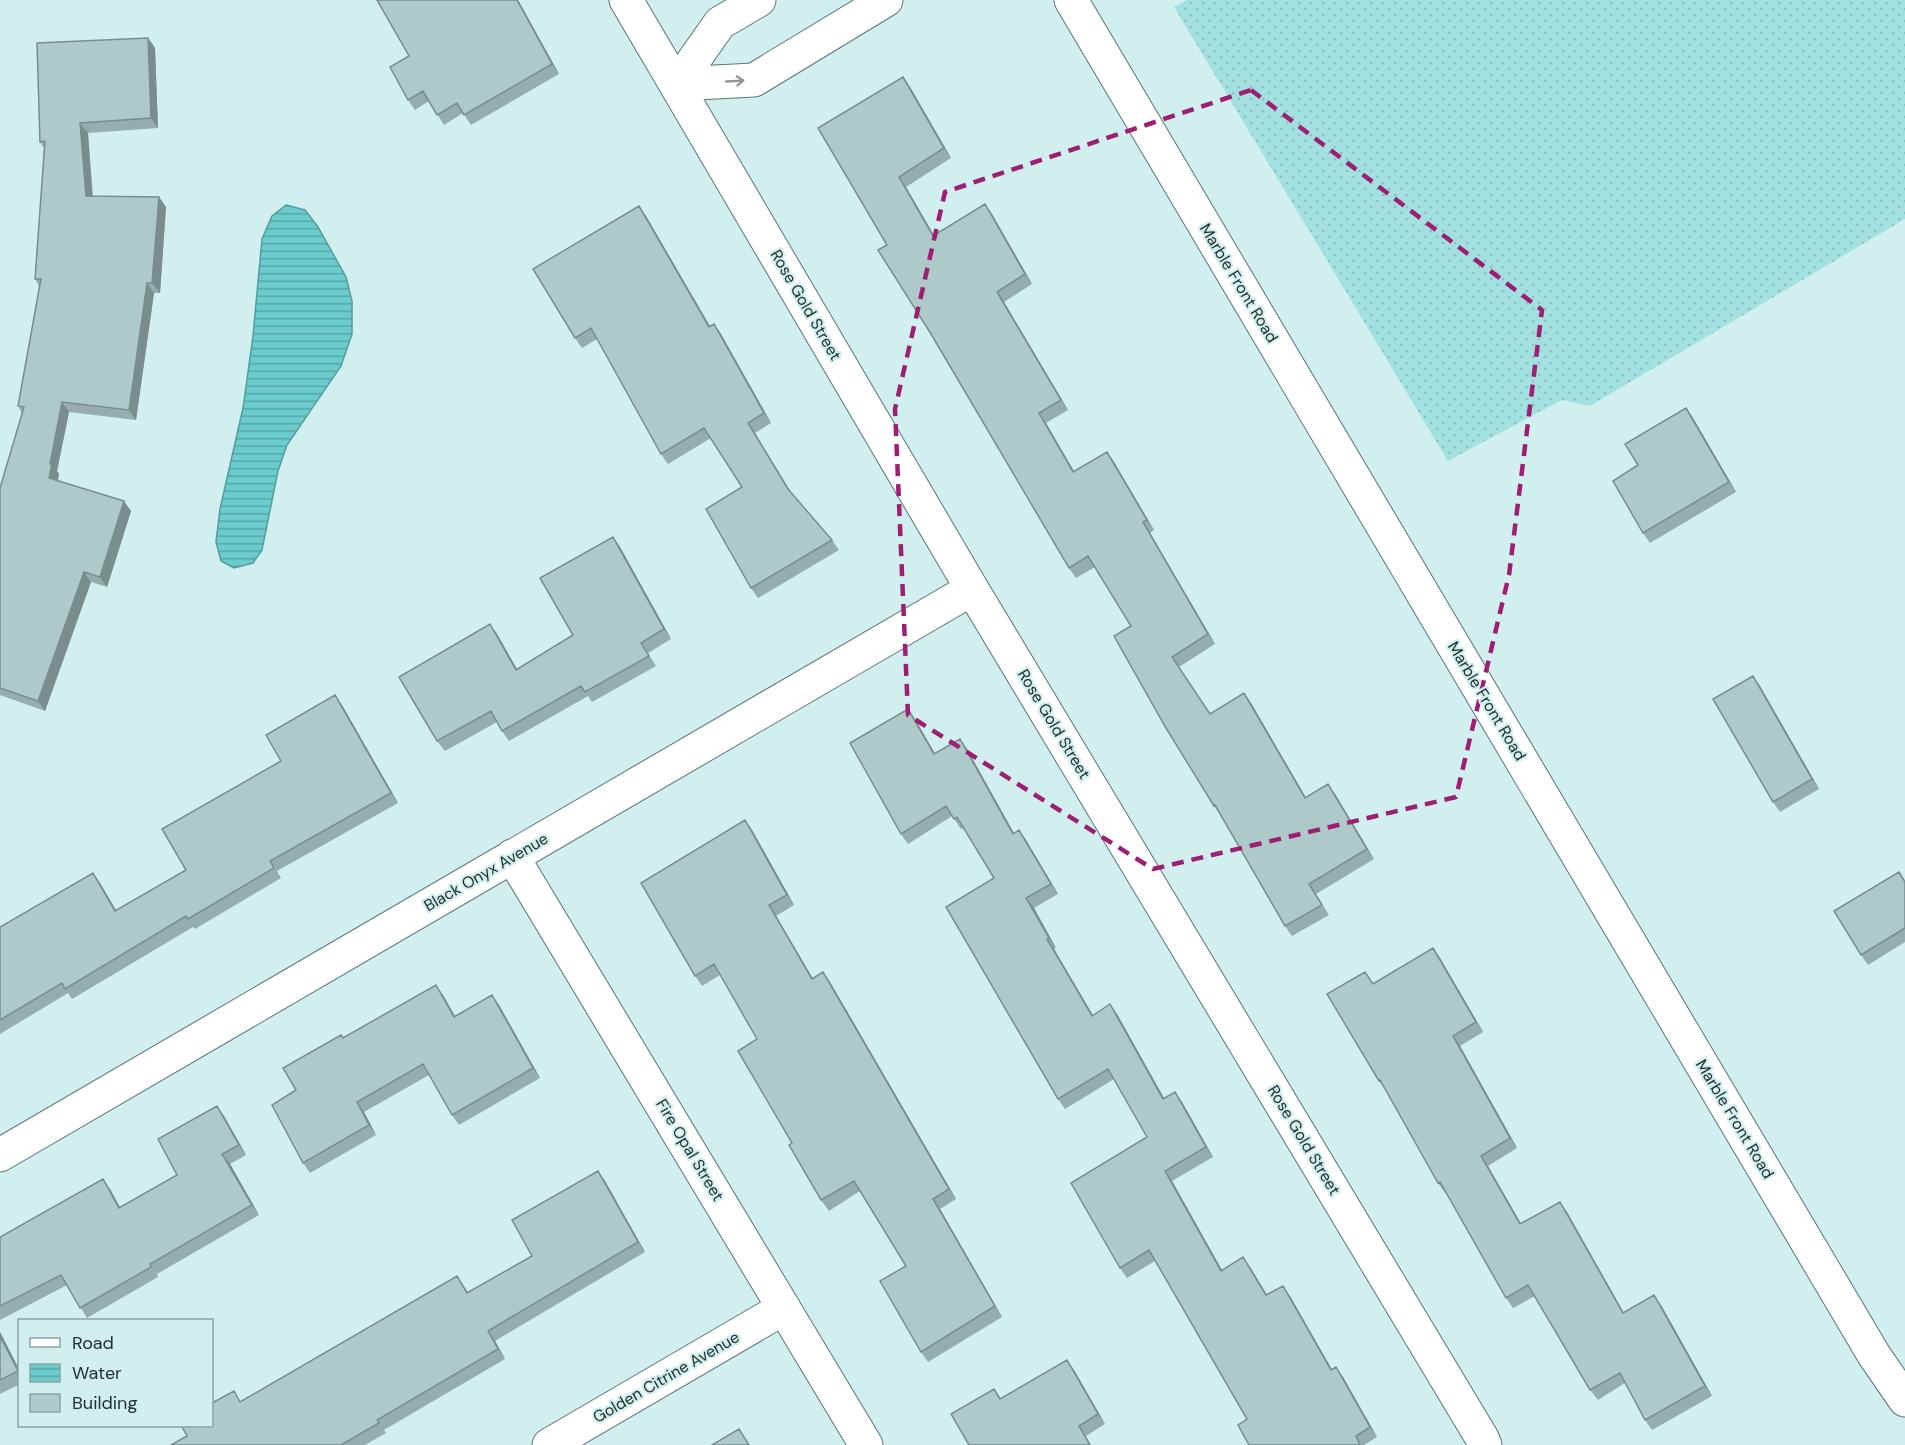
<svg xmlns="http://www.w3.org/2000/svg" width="1905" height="1445" viewBox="0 0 1905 1445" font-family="'DM Sans',sans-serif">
<defs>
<pattern id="grass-dots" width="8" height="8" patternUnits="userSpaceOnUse" patternTransform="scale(1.5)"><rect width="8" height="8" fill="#a3e1e1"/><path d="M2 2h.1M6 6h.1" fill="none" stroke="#8cc1c1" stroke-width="1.8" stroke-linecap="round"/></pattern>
<pattern id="water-rules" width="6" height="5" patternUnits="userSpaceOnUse" patternTransform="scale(1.5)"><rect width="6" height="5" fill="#6acccc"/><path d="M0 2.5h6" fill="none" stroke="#57a6a6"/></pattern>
</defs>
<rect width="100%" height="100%" fill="#d1efef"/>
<path fill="url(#grass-dots)" d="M1187,0H1905V219L1590,406L1562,400L1448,461L1174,7Z"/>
<path fill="url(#water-rules)" stroke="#559d9d" stroke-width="1.5" d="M286,205L305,210L318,227L346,277L352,301V334L341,366L287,445L278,471L262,550L253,563L234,568L221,561L216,542L220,509L243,408L253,336L262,239L272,216Z"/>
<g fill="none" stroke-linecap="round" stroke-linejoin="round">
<defs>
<path id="minor" d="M626,0L972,589L1482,1438L1485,1445
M1071,0L1874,1355L1905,1400
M677,84L754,80L886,0
M677,84L720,23L759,0
M512,856L866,1445
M0,1155L972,589
M549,1445L784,1308"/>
</defs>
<use href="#minor" stroke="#5a7575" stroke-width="35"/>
<use href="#minor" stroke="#fff" stroke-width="33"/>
</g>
<path fill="#95aead" d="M377,0H518L559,74L471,125L463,113L444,125L429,101L415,110L408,100L409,56Z
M148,38L155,48L158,128L88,133L93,196L159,197L166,207L160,293H154L136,420L69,412L57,471L59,474L58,481L131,511L107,587L91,582L45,711L0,695V488L22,413L18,406L39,286L35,279L44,148L40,142Z
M910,87L951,158L906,187L934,235L992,214L1032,284L1004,302L1068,410L1046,423L1074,471L1107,452L1114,462L1154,530L1150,533L1215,644L1179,667L1210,714L1251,703L1306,798L1335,794L1374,859L1316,894L1329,915L1292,936L1285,926L1221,816L1214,806L1131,626L1095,567L1076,578L1069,568L887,245Z
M646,216L710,326L714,324L721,334L771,423L755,433L791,493L832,540L839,550L758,598L751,588L742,487L711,438L668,464L661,454L597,339L582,348L575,338Z
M1686,408L1693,418L1736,492L1650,543L1643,533L1638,465Z
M613,537L620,547L671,639L648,653L656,666L592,702L588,696L509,741L502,731L497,722L445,751L437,741L490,624L497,634L517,669L573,635Z
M1753,676L1760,686L1819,789L1780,812L1773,802Z
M335,695L342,705L398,803L277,871L281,878L195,929L193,927L72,999L68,993L0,1034V927L100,883L116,910L186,870L281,761Z
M915,719L935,754L960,739L967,749L1014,833L1026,840L1058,894L1034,908L1056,948L1054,949L1093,1015L1117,1014L1164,1098L1175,1092L1182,1102L1213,1157L1172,1181L1222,1270L1250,1267L1267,1295L1290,1296L1332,1370L1343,1377L1377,1437L1364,1445H1249L1247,1419L1155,1261L1127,1278L1120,1268L1147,1137L1114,1079L1065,1109L1058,1099L994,878L964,828L961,829L952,816L908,844L901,834Z
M745,820L752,830L794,905L776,916L813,979L823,972L830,982L956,1199L940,1209L1002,1317L928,1362L921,1352L906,1266L860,1191L829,1211L821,1200L792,1143L757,1039L720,975L702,986L695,976Z
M1899,872L1905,881V942L1868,965L1861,955Z
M1433,948L1440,958L1483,1032L1460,1046L1517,1148L1488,1166L1521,1224L1567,1212L1624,1313L1661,1305L1712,1396L1652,1430L1645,1420L1625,1383L1598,1400L1590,1390L1535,1296L1513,1308L1506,1298L1446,1193H1445L1438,1183L1386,1091L1379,1081L1373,983Z
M443,995L455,1016L499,1005L540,1078L459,1125L452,1115L429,1075L364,1112L376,1135L310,1173L303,1163L296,1090L343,1038Z
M224,1116L246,1155L230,1164L259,1215L157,1274L158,1277L87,1318L67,1285L0,1320V1237L110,1189L120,1208L177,1175Z
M598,1171L605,1181L645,1252L495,1341L505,1359L384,1430L386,1433L365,1445H171L187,1436L241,1402L457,1276L468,1292L532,1256Z
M0,1332L20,1371V1384L0,1394Z
M1067,1360L1074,1370L1105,1424L1086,1436L1091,1445H969L994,1389L1001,1399Z"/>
<path fill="#798d8d" d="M517,0H518L559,74L552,64Z
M148,38L155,48L158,128L151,118Z
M903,77L910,87L951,158L944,148Z
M80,123L88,133L93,206L86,196Z
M899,177L906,187L940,246L933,236Z
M159,197L166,207L160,293L152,283Z
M985,204L992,214L1032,284L1025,274Z
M639,206L646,216L716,337L709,327Z
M147,283L154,293L136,420L129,410Z
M997,292L1004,302L1068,410L1061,400Z
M714,324L721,334L771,423L764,413Z
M62,402L69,412L57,471L59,474L56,488L49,478L50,464Z
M1686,408L1693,418L1736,492L1729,482Z
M1039,413L1046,423L1080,482L1073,472Z
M748,423L755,433L795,499L788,489Z
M1107,452L1114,462L1154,530L1147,520Z
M124,501L131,511L107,587L100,577Z
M1143,522L1150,533L1215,644L1208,634Z
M613,537L620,547L671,639L664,629Z
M84,572L91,582L45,711L38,701Z
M490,624L497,634L523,680L516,670Z
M1753,676L1760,686L1819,789L1812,779Z
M1244,693L1251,703L1312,808L1305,798Z
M335,695L342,705L398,803L391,793Z
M908,709L915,719L941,764L934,754Z
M960,739L967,749L1020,844L1013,834Z
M1328,784L1335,794L1374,859L1367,849Z
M745,820L752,830L794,905L787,895Z
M1019,830L1026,840L1058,894L1051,884Z
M93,873L100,883L122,921L115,911Z
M1026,898L1034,908L1056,948L1049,938Z
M769,905L776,916L819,989L812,979Z
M1047,939L1054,949L1099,1026L1092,1016Z
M1433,948L1440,958L1483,1032L1476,1022Z
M823,972L830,982L956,1199L949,1189Z
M436,985L443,995L461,1027L454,1017Z
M492,995L499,1005L540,1078L533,1068Z
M1110,1004L1117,1014L1170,1109L1163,1099Z
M1453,1036L1460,1046L1517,1148L1510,1138Z
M1175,1092L1182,1102L1213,1157L1206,1147Z
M357,1102L364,1112L376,1135L369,1125Z
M217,1106L224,1116L246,1155L239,1145Z
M222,1154L230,1164L259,1215L252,1205Z
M1481,1156L1488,1166L1527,1234L1520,1224Z
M598,1171L605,1181L645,1252L638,1242Z
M1165,1171L1172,1181L1228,1281L1221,1271Z
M103,1179L110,1189L126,1218L119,1208Z
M933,1199L940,1209L1002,1317L995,1306Z
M1560,1202L1567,1212L1630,1324L1623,1313Z
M1243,1257L1250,1267L1273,1305L1266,1295Z
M1283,1286L1290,1296L1338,1380L1331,1370Z
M1654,1295L1661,1305L1712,1396L1705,1386Z
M488,1331L495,1341L505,1359L498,1349Z
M0,1332L20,1371V1373L0,1336Z
M1067,1360L1074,1370L1105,1424L1098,1414Z
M1336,1367L1343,1377L1377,1437L1370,1427Z"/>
<path fill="#adcac9" stroke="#798d8d" stroke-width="1.5" d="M377,0H517L552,64L464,115L457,103L437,115L423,91L408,100L390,67L409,56Z
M148,38L151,118L80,123L86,196L159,197L152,283H147L129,410L62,402L50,464H52L49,478L124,501L100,577L84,572L38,701L0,688V488L24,407L18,406L41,279H35L45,141L40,142L37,43Z
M903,77L944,148L899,177L933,236L985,204L1025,274L997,292L1061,400L1039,413L1073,472L1107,452L1147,520L1143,522L1208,634L1172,657L1210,714L1244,693L1305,798L1328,784L1367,849L1309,884L1322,905L1285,926L1215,805L1214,806L1166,728L1114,636L1131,626L1088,556L1069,568L931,334L878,250L887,245L818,128Z
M639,206L709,327L714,324L764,413L748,423L788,489L832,540L751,588L706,509L742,487L704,428L661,454L591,328L575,338L533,269Z
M1686,408L1729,482L1643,533L1613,481L1638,465L1625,444Z
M613,537L664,629L641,643L649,656L585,692L581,686L502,731L491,711L437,741L399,677L490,624L516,670L573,635L540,578Z
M1753,676L1812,779L1773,802L1713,699Z
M335,695L391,793L270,861L274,868L188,919L186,916L65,989L62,983L0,1020V927L93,873L115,911L186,870L162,829L281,761L266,735Z
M908,709L934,754L960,739L1013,834L1019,830L1051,884L1026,898L1049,938L1047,939L1092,1016L1110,1004L1163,1099L1175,1092L1206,1147L1165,1171L1221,1271L1243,1257L1266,1295L1283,1286L1331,1370L1336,1367L1370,1427L1356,1436L1360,1445H1249L1238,1425L1247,1419L1149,1250L1120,1268L1071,1183L1147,1137L1108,1069L1058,1099L946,907L994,878L957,817L954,819L946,806L901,834L850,743Z
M745,820L787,895L769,905L812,979L823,972L949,1189L933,1199L995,1306L921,1352L880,1281L906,1266L854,1181L821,1200L789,1145L792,1143L738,1051L757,1039L714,964L695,976L641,883Z
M1899,872L1905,882V928L1861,955L1834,911Z
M1433,948L1476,1022L1453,1036L1510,1138L1481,1156L1520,1224L1560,1202L1623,1313L1654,1295L1705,1386L1645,1420L1620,1373L1590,1390L1528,1285L1506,1298L1440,1182L1438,1183L1380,1080L1379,1081L1327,994L1365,972L1373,984Z
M436,985L454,1017L492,995L533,1068L452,1115L423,1064L357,1102L369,1125L303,1163L272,1105L296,1090L283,1068L341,1035L343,1038Z
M217,1106L239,1145L222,1154L252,1205L150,1264L151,1267L80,1308L61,1275L0,1306V1237L103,1179L119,1208L177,1175L158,1139Z
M598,1171L638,1242L488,1331L498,1349L377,1420L379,1423L341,1445H171L187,1436L181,1425H212V1403L234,1391L240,1402L457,1276L467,1293L532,1256L512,1220Z
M0,1336L18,1371L0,1380Z
M1067,1360L1098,1414L1079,1426L1090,1445H969L951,1414L994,1389L1000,1399Z
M739,1429L749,1445H712Z"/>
<defs><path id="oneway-shaft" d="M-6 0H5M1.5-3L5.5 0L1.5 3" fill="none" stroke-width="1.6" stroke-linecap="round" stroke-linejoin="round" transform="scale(1.5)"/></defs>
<use stroke="#929898" href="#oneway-shaft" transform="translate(735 81) rotate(-3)"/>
<path fill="none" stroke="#9d1e72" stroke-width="4.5" stroke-dasharray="12 8" stroke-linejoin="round" d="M1251,90L1542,310L1509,575L1456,797L1153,869L908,715L895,409L945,192Z"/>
<g text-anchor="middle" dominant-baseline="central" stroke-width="4.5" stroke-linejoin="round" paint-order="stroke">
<g font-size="16" fill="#243030" stroke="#d1efef">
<text transform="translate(1239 283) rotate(59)">Marble Front Road</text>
<text transform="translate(806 305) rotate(60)">Rose Gold Street</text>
<text transform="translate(1487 701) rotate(59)">Marble Front Road</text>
<text transform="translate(1054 724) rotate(59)">Rose Gold Street</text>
<text transform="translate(486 872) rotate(-30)">Black Onyx Avenue</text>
<text transform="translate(1735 1119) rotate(59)">Marble Front Road</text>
<text transform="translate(1304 1140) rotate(59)">Rose Gold Street</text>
<text transform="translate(690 1150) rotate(59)">Fire Opal Street</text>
<text transform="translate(666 1377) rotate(-30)">Golden Citrine Avenue</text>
</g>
</g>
<rect x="18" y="1319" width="195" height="108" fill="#d1efef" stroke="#8ca3a3" stroke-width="1.5"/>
<rect x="30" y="1338" width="30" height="9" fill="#ffffff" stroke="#8ca3a3" stroke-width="1.5"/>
<text x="72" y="1349" font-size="18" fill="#243030">Road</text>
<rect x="30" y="1364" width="30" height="18" fill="url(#water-rules)" stroke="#8ca3a3" stroke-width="1.5"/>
<text x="72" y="1379" font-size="18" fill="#243030">Water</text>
<rect x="30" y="1394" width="30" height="18" fill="#adcac9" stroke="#8ca3a3" stroke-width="1.5"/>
<text x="72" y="1409" font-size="18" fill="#243030">Building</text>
</svg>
